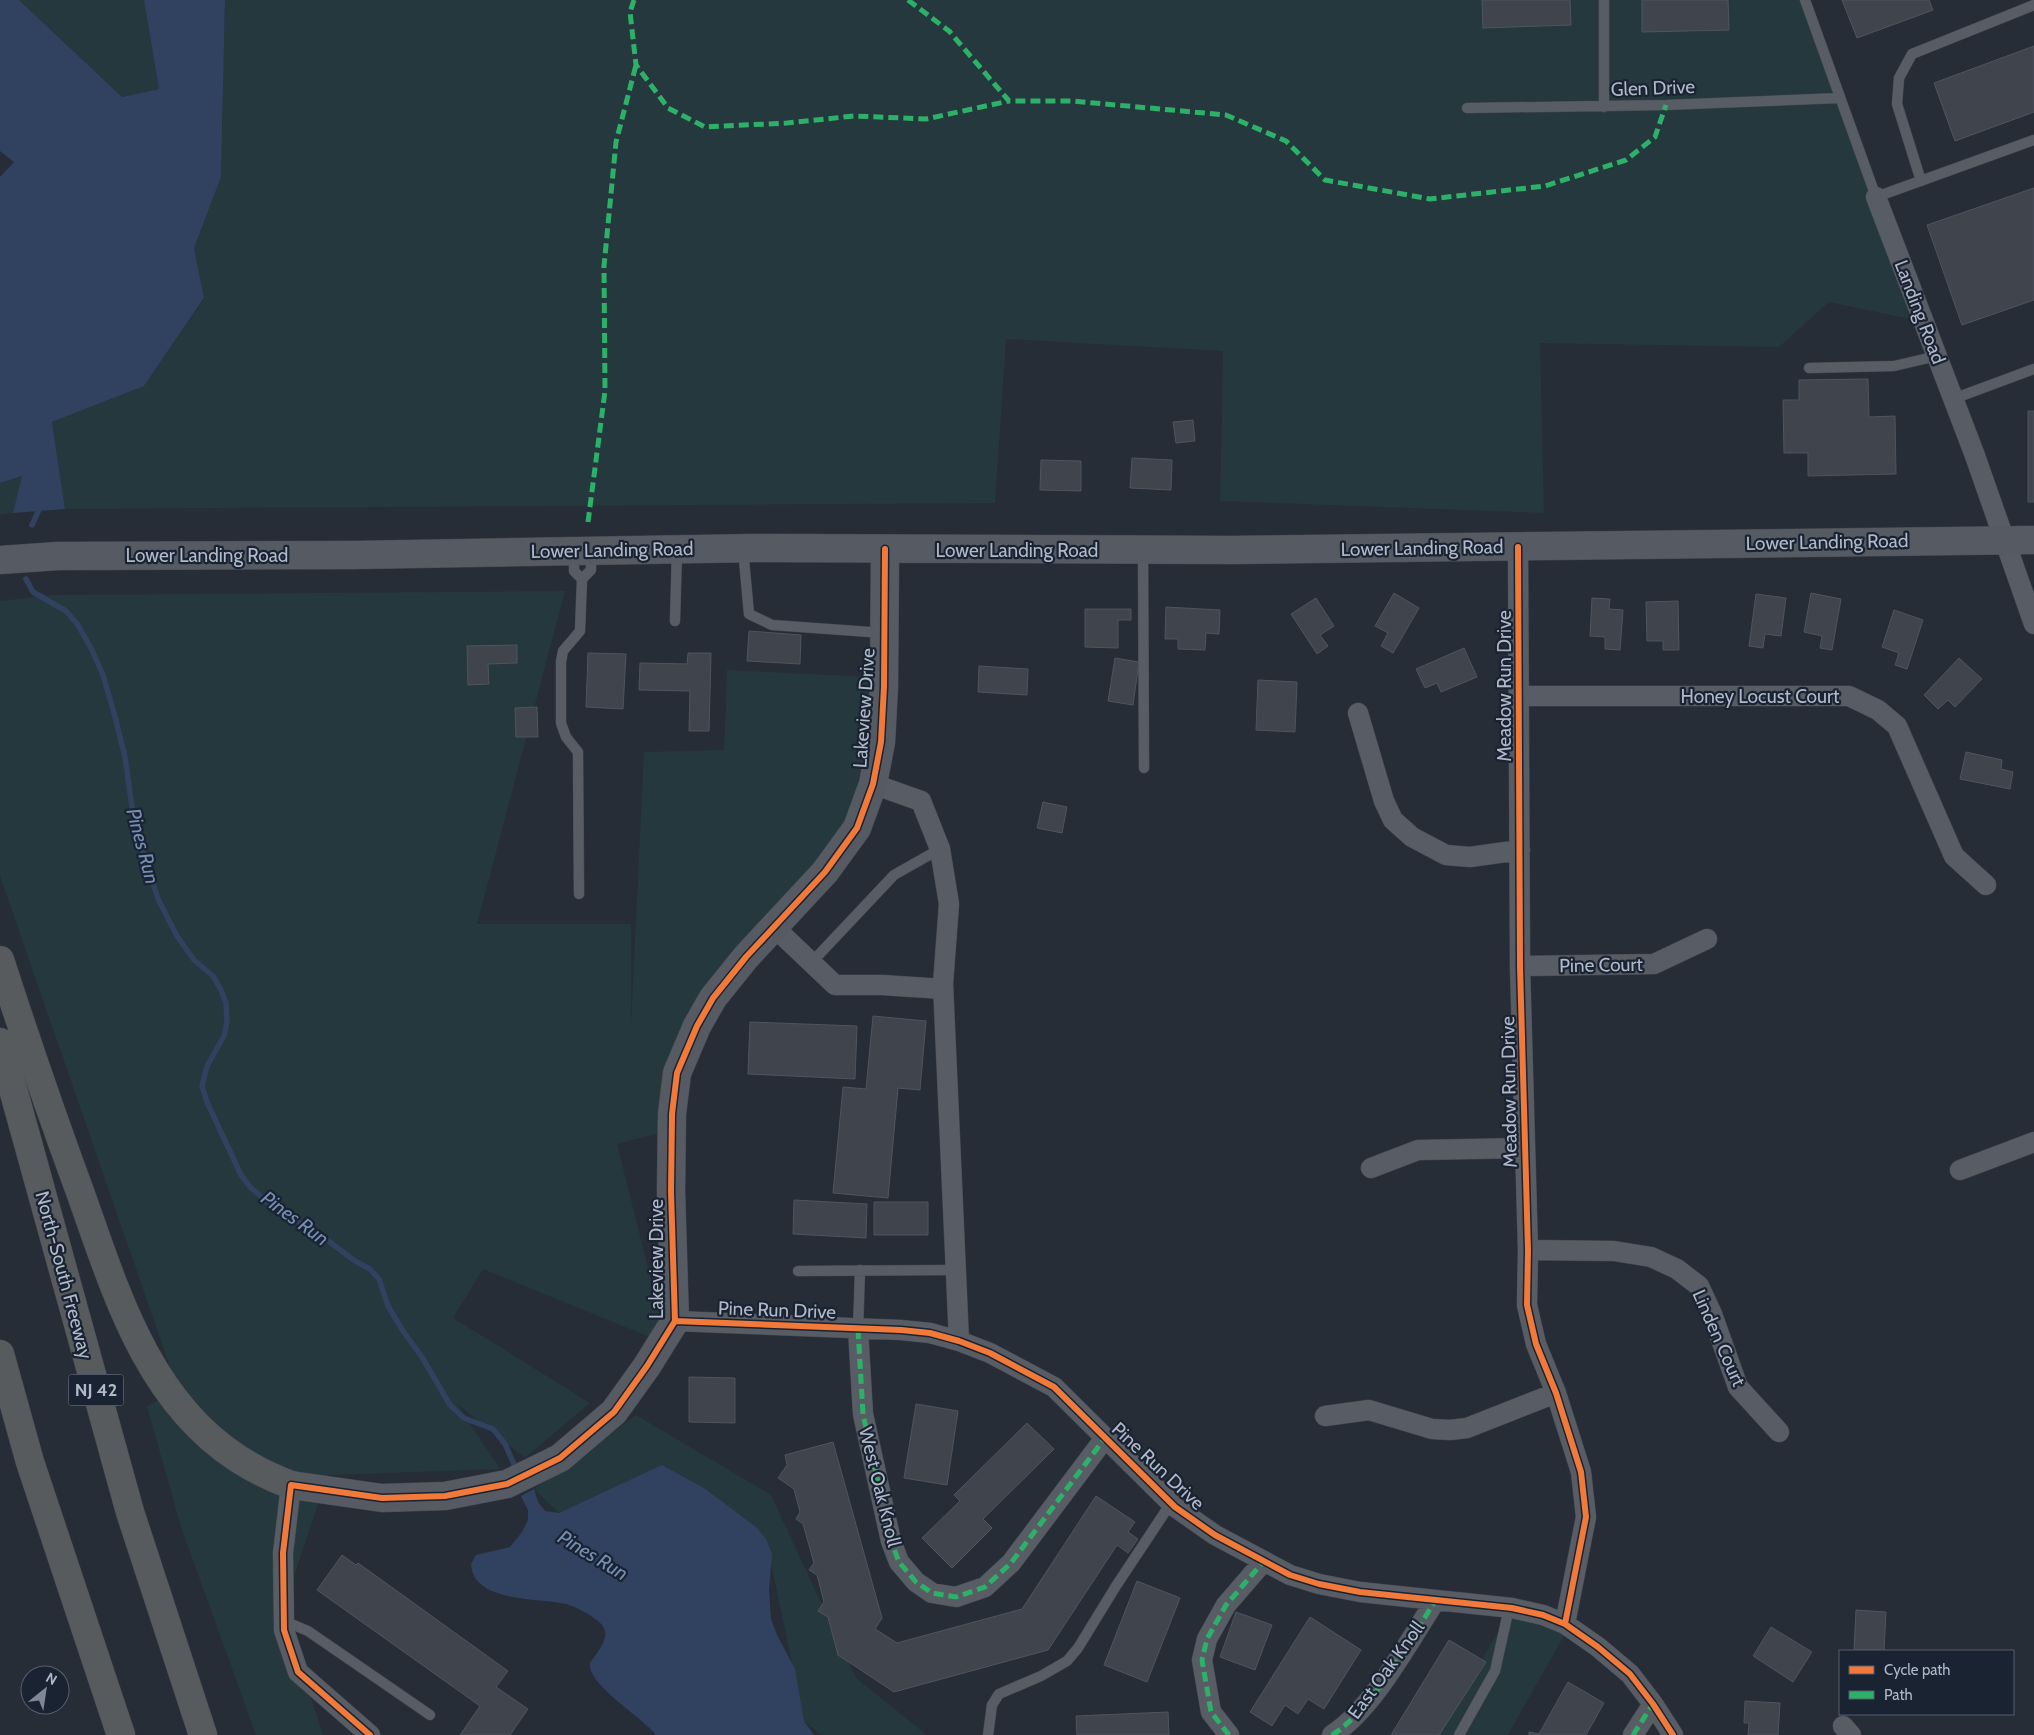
<svg xmlns="http://www.w3.org/2000/svg" width="2034" height="1735" viewBox="0 0 2034 1735" font-family="Cabin,sans-serif">
<rect width="100%" height="100%" fill="#272d37"/>
<path fill="#24383d" d="M19,0H144L159,89L122,97Z
M225,0H1801L1915,320L1829,302L1779,347L1540,343L1544,513L1220,501L1223,351L1006,339L995,503L65,509L52,422L144,386L204,299L194,248L221,177Z
M23,476L13,513L0,515V483Z
M565,591L477,924H631V1024L644,752L724,750L727,670L871,677L884,687L857,828L713,998L667,1131L617,1144L667,1344L483,1269L453,1318L590,1403L525,1458L457,1404L500,1469L328,1475L283,1609L323,1735H256L181,1527L147,1406L178,1390L0,876V601L51,595Z
M636,1415L771,1495L856,1678L927,1735H821L804,1721L766,1539L666,1466L559,1513L534,1489Z
M1510,1612L1566,1632L1508,1735H1437Z"/>
<path fill="#304260" d="M0,0H19L122,97L159,89L144,0H225L221,177L194,248L204,298L144,386L52,422L65,509L13,513L22,476L0,483V177L14,162L0,151Z
M662,1465L704,1488L756,1527L766,1539L772,1554L769,1590L771,1619L777,1635L795,1669L804,1721L814,1735H656C643,1717 587,1685 590,1663C595,1656 603,1646 605,1637C607,1628 600,1622 594,1618C586,1612 576,1607 566,1604C540,1598 473,1603 471,1564L476,1555L510,1547L522,1532L528,1520V1510L521,1496L534,1489L538,1502L545,1511L559,1513Z"/>
<g fill="none" stroke-linecap="round" stroke-linejoin="round">
<path stroke="#304260" stroke-width="5.5" d="M32,525L42,503
M26,579L33,592L66,611L78,625L92,650L103,675L114,713L125,757L132,807L141,845L158,899L177,936L194,960L213,976L221,990L226,1003L227,1022L224,1036L207,1066L202,1086L207,1102L241,1175L250,1187L273,1207L319,1234L355,1261L370,1269L379,1279L388,1306L403,1331L422,1357L450,1405L464,1418L493,1429L505,1444L517,1471"/>
</g>
<path fill="#3f444d" stroke="#4f555f" d="M1482,0H1570L1571,25L1483,28Z
M1642,0H1728L1729,30L1642,32Z
M1842,0H1929L1933,10L1857,38Z
M2034,46V112L1955,141L1934,83Z
M2034,188V300L1962,325L1927,225Z
M1868,379L1869,417L1895,416L1896,474L1808,476V453H1784L1783,400H1799V380Z
M2028,411H2034V502H2028Z
M1193,420L1195,441L1176,443L1173,422Z
M1132,458L1172,460L1171,490L1130,488Z
M1041,460L1081,461V491L1040,490Z
M1394,593L1419,608L1393,653L1381,646L1388,633L1375,626Z
M1811,593L1841,599L1832,650L1820,648L1822,636L1804,632Z
M1756,594L1786,598L1781,636L1765,634L1763,648L1749,646Z
M1316,598L1334,626L1320,635L1328,646L1317,654L1291,614Z
M1592,598L1610,599L1609,609L1623,610L1620,650L1605,649V637L1590,636Z
M1678,601L1679,650H1663V641H1647L1646,602Z
M1166,607L1220,610L1219,634L1206,633L1205,650L1178,649V639H1165Z
M1085,609H1131V620H1118V648L1085,647Z
M1894,610L1923,620L1907,669L1895,665L1899,653L1882,647Z
M749,631L801,635L800,664L747,661Z
M517,645V663L488,664L489,684L468,685L467,646Z
M1464,648L1477,677L1441,692L1437,683L1425,688L1416,669Z
M588,653L626,654L623,709L586,707Z
M688,653H711L709,731H689L690,691L639,690L640,663L687,664Z
M1115,658L1139,662L1133,705L1108,701Z
M1959,658L1982,679L1955,707L1948,700L1938,709L1924,695Z
M979,666L1028,669L1027,695L978,692Z
M1258,680L1297,682L1295,732L1256,730Z
M537,707L538,737H516L515,708Z
M1966,752L2002,760L2001,769L2013,772L2010,789L1960,779Z
M1043,802L1067,807L1062,833L1037,828Z
M873,1016L926,1021L920,1090L898,1088L888,1198L833,1193L843,1087L866,1089Z
M750,1022L857,1026L855,1079L748,1074Z
M794,1200L867,1204L866,1238L793,1234Z
M874,1202H928V1235H874Z
M689,1377L735,1378V1423L689,1422Z
M916,1404L958,1411L947,1485L904,1478Z
M1027,1423L1054,1449L983,1519L992,1528L952,1568L922,1538L960,1501L954,1495Z
M833,1442L882,1618L875,1629L897,1643L1022,1609L1096,1496L1135,1522L1128,1532L1138,1539L1128,1553L1117,1545L1048,1650L894,1692L838,1655L828,1617L818,1611L824,1602L817,1575L809,1570L814,1563L803,1524L796,1519L800,1512L794,1489L778,1478L787,1465L785,1455Z
M342,1555L356,1565L358,1563L508,1671L496,1687L528,1709L510,1735H460L480,1706L317,1590Z
M1137,1581L1180,1598L1147,1682L1104,1665Z
M1856,1610L1886,1612L1884,1651H1854Z
M1236,1612L1272,1625L1255,1670L1220,1657Z
M1310,1617L1361,1650L1324,1709L1308,1699L1298,1714L1285,1705L1272,1726L1250,1712Z
M1771,1627L1812,1652L1793,1682L1753,1656Z
M1449,1640L1486,1662L1439,1735H1391Z
M1568,1682L1604,1703L1586,1735H1529V1732L1539,1734Z
M1745,1701L1780,1703L1778,1735H1748L1749,1723H1744Z
M1168,1712L1169,1735H1077L1076,1716Z"/>
<g fill="none" stroke-linecap="round" stroke-linejoin="round">
<defs>
<path id="lane" d="M1604,0V107
M1805,0L1876,197L2034,140
M1467,108L1666,105L1840,98
M1921,181L1897,104L1899,78L1912,54L2034,5
M1809,368L1894,366L1937,356
M1953,399L2034,369
M743,549L749,614L772,625L884,633
M1143,551L1144,768
M574,552V571L582,579L591,570V553
M675,621L677,550
M579,894L578,752L566,737L561,723V662L563,651L580,631L582,579
M811,963L894,875L940,849
M798,1271L956,1270
M858,1329L860,1270
M284,1621L308,1631L430,1715
M988,1735L992,1705L999,1694L1041,1676L1067,1661L1078,1648L1116,1586L1171,1503
M1459,1735L1495,1671L1509,1608"/>
<path id="street" d="M1876,197L1974,453L2034,624
M1518,547L1520,966L1528,1250L1527,1305L1536,1344L1556,1393L1581,1472L1586,1517L1565,1624
M1519,696H1849L1878,710L1897,726L1954,856L1986,885
M1358,713L1384,801L1393,820L1412,837L1446,855L1470,857L1520,850
M873,784L921,801L940,849L949,904L943,984L959,1341
M774,927L835,985H882L943,989
M1520,966L1654,964L1707,939
M1371,1168L1418,1150L1525,1148
M1960,1170L2034,1142
M1528,1250L1614,1251L1651,1257L1677,1269L1699,1286L1712,1314L1738,1387L1779,1432
M675,1321L901,1330L930,1333L959,1341L990,1353L1054,1387L1175,1507L1215,1535L1290,1575L1319,1584L1360,1592L1512,1608L1543,1615L1565,1624L1598,1647L1630,1674L1653,1704L1673,1735
M858,1329L863,1414L891,1541L899,1562L916,1582L932,1593L956,1597L985,1587L1011,1563L1105,1438
M1325,1416L1369,1410L1432,1429L1450,1430L1467,1428L1556,1393
M291,1485L283,1553L284,1630L298,1672L370,1735
M1843,1726L1851,1735
M1229,1735L1211,1712L1202,1660L1207,1639L1226,1605L1264,1561
M1332,1735C1374,1708 1408,1642 1436,1600
M1633,1735L1653,1704"/>
<path id="secondary" d="M0,560L58,556L355,555L756,548L1232,550L2034,540
M291,1485L382,1498L445,1496L507,1484L560,1458L614,1412L647,1366L675,1321L671,1191L672,1114L677,1073L697,1026L713,998L746,957L825,872L857,828L873,784L881,742L884,687L885,549"/>
<path id="highway" d="M0,960C25,1037 51,1113 79,1189C114,1286 145,1398 237,1458C254,1469 272,1478 291,1485
M0,1042L130,1512L203,1735
M0,1354L30,1462L121,1735"/>
</defs>
<use href="#lane" stroke="#44484f" stroke-width="11"/>
<use href="#street" stroke="#44484f" stroke-width="21"/>
<use href="#secondary" stroke="#44484f" stroke-width="29"/>
<use href="#highway" stroke="#444952" stroke-width="29"/>
<use href="#lane" stroke="#585c64" stroke-width="10"/>
<use href="#street" stroke="#585c64" stroke-width="20"/>
<use href="#secondary" stroke="#565a63" stroke-width="28"/>
<use href="#highway" stroke="#585b5e" stroke-width="28"/>
<path stroke="#2db169" stroke-width="5" stroke-dasharray="10 5" stroke-linecap="butt" d="M634,0L630,12L636,65L668,108L705,127L787,123L854,116L926,119L1009,101
M908,0L949,31L1009,101H1072L1226,115L1286,141L1325,180L1430,199L1545,186L1626,160L1655,137L1666,105
M588,522L605,391L604,266L616,142L636,65
M858,1329L863,1414L891,1541L899,1562L916,1582L932,1593L956,1597L985,1587L1011,1563L1105,1438
M1229,1735L1211,1712L1202,1660L1207,1639L1226,1605L1264,1561
M1332,1735C1374,1708 1408,1642 1436,1600
M1633,1735L1653,1704"/>
<defs>
<path id="cycleway" d="M1518,547L1520,966L1528,1250L1527,1305L1536,1344L1556,1393L1581,1472L1586,1517L1565,1624
M675,1321L901,1330L930,1333L959,1341L990,1353L1054,1387L1175,1507L1215,1535L1290,1575L1319,1584L1360,1592L1512,1608L1543,1615L1565,1624L1598,1647L1630,1674L1653,1704L1673,1735
M370,1735L298,1672L284,1630L283,1553L291,1485L382,1498L445,1496L507,1484L560,1458L614,1412L647,1366L675,1321L671,1191L672,1114L677,1073L697,1026L713,998L746,957L825,872L857,828L873,784L881,742L884,687L885,549"/>
</defs>
<use href="#cycleway" stroke="#1a2332" stroke-width="9"/>
<use href="#cycleway" stroke="#f17a3a" stroke-width="6"/>
</g>
<g text-anchor="middle" dominant-baseline="central" stroke-width="4.5" stroke-linejoin="round" paint-order="stroke">
<rect fill="#1a2332" stroke="#838c9c" stroke-width="1" x="68.5" y="1374.5" width="55" height="31" rx="4"/>
<g font-size="18" font-weight="bold" fill="#b0b9c9">
<text x="96" y="1390">NJ 42</text>
</g>
<g font-size="19" fill="#b0b9c9" stroke="#1a2332">
<text transform="translate(1653 88) rotate(-2)">Glen Drive</text>
<text transform="translate(1920 312) rotate(69)">Landing Road</text>
<text transform="translate(1827 542) rotate(-1)">Lower Landing Road</text>
<text transform="translate(1422 548) rotate(-1)">Lower Landing Road</text>
<text transform="translate(612 550) rotate(-1)">Lower Landing Road</text>
<text x="1017" y="550">Lower Landing Road</text>
<text x="207" y="555">Lower Landing Road</text>
<text transform="translate(1504 686) rotate(-90)">Meadow Run Drive</text>
<text x="1760" y="696">Honey Locust Court</text>
<text transform="translate(864 708) rotate(-86)">Lakeview Drive</text>
<text transform="translate(1601 965) rotate(-1)">Pine Court</text>
<text transform="translate(1509 1092) rotate(-91)">Meadow Run Drive</text>
<text transform="translate(656 1259) rotate(-90)">Lakeview Drive</text>
<text transform="translate(64 1275) rotate(75)">North-South Freeway</text>
<text transform="translate(777 1310) rotate(2)">Pine Run Drive</text>
<text transform="translate(1719 1338) rotate(66)">Linden Court</text>
<text transform="translate(1158 1466) rotate(43)">Pine Run Drive</text>
<text transform="translate(880 1487) rotate(76)">West Oak Knoll</text>
<text transform="translate(1386 1670) rotate(-54)">East Oak Knoll</text>
</g>
<g font-size="20" font-style="italic" fill="#758eb3" stroke="#1a2332">
<text transform="translate(143 846) rotate(75)">Pines Run</text>
<text transform="translate(295 1218) rotate(36)">Pines Run</text>
<text transform="translate(593 1555) rotate(31)">Pines Run</text>
</g>
</g>
<rect x="1839" y="1650" width="175" height="65" fill="#1a2332" stroke="#565f6e"/>
<rect x="1849" y="1666" width="25" height="8" fill="#f17a3a" stroke="#565f6e"/>
<text x="1884" y="1675" font-size="15" fill="#b0b9c9">Cycle path</text>
<rect x="1849" y="1691" width="25" height="8" fill="#2db169" stroke="#565f6e"/>
<text x="1884" y="1700" font-size="15" fill="#b0b9c9">Path</text>
<g transform="translate(45 1690) rotate(30)"><circle r="24" fill="#1a2332" stroke="#565f6e"/>
<path d="M0-4L9 19L0 12L-9 19Z" fill="#808896"/>
<text y="-8" font-size="14" font-weight="bold" text-anchor="middle" fill="#b0b9c9">N</text>
</g>
</svg>
